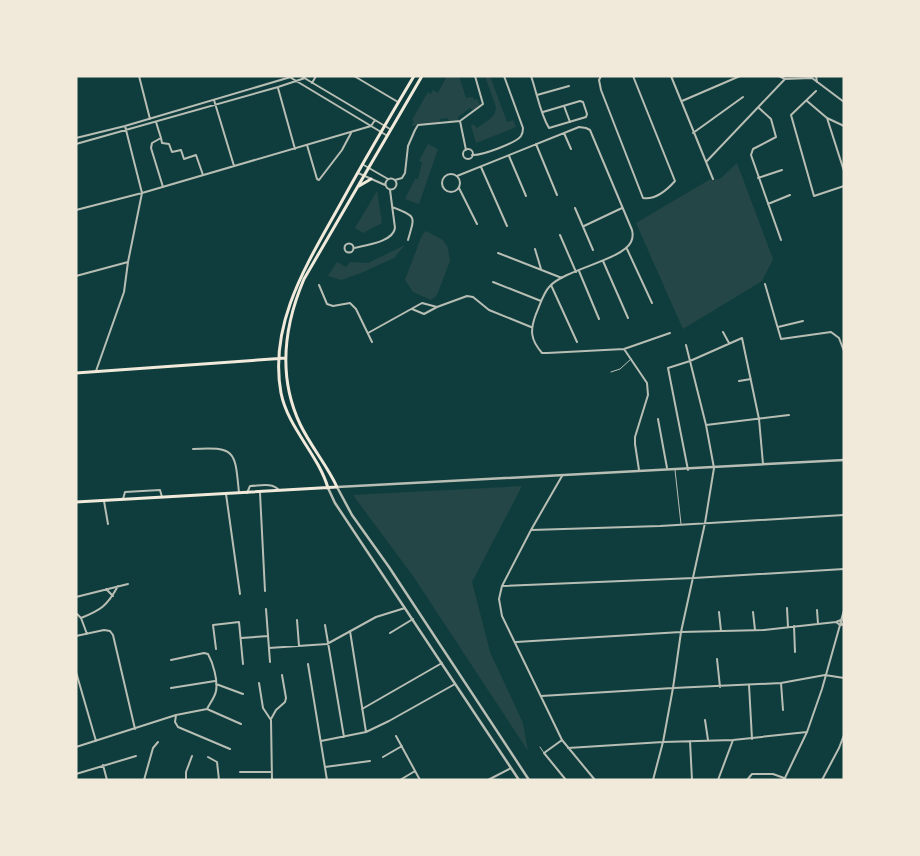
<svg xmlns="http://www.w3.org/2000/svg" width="920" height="856" viewBox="0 0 920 856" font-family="Lato,sans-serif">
<rect width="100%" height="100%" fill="#0f3d3e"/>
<path fill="#244646" d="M447,76H459L466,98L473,97L474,100L477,99L480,105L473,110L470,108L458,117L459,120L449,121L448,118L440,119V122L411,126L414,121L412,120L428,92L431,94L433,90L438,93Z
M485,76H490L507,122L513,120L516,127L476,143L471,126L473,124L477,128C485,122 496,118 496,107Z
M428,144L438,149L419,204L405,199L415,179H418L422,162L419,161Z
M737,163L773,259L762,281L683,329L636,223L709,180L720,179Z
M377,191L382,223L363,233L355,228Z
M426,231L443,240L448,248L450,261L437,295L431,300L413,292L405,280L422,235Z
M405,245L394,258L361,273L341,280L328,276L337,262L346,267L350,262L368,263Z
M522,486L472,582L490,652L523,723L528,751L413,576L353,495Z"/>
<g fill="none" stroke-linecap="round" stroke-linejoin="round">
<path stroke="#b8beb3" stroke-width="1" d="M611,372L620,369L631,359
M675,470L681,524
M540,747L544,753"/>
<path stroke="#b8beb3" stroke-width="2" d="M564,106L570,122
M156,122L161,138L152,143L151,148L163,187
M161,138L162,143L169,144L172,152L181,150L184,159L196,155L203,175
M307,145L317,179L319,180L342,150L351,133
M749,685L752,739"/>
<path stroke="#b8beb3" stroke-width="2" d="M139,76L150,119
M288,76L386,135
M301,76L390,129
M354,76L398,102
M531,76C537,93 540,113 549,128L586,117L587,114L583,102L580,101L543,112
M601,76L599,80L601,90L643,198C655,200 667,190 675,181L633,76
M671,76L713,179
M779,76L785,79
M816,76L817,82
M312,83L316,76
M278,88L295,149
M816,91L791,115L814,196L844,186
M537,95L569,86
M214,100L234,166
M682,101L740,76
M807,101L827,118L844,126
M759,108L771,119L776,137L753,149L751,155L781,240
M827,118L844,171
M460,121L466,150
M564,133L571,149
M693,133L743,97
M76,138L125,126L294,76
M76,144L278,87L305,78
M536,144L557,195
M463 154a5 5 0 1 1 10 0a5 5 0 1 1-10 0Z
M472,155C481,156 516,143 521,136C523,133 523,131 523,128L504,76
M509,156L526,196
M706,162L785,79L812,78L844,102
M362,164L388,179
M481,167L507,226
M358,173L385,185
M442 183a9 9 0 1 1 18 0a9 9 0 1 1-18 0Z
M457,176L579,127L586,128L590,130L632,230C633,234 633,238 631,242C622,260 566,269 550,286C543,293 540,305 536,314C530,330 530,339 542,353H547L624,349L670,333
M758,178L782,170
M385.5 184a5.5 5.5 0 1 1 11 0a5.5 5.5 0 1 1-11 0Z
M395,180L402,178L405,173L408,146L415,130L418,125L460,121L483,104L475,76
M459,188L477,224
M768,204L790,195
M392,207C417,217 415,215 408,240
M575,208L593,250
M76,210L142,193L371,126L375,120
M584,226L622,208
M560,235L576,272
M344.5 248a4.5 4.5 0 1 1 9 0a4.5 4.5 0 1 1-9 0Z
M354,248C366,245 393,242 395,228L390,190
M535,249L541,269
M627,249L652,303
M498,253L562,278
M603,261L628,318
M579,271L599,319
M76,276L128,262
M493,282L541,301
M765,284L781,339L831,332L839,338L844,351
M319,285L327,304L333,306L350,303L356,309L372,342
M551,285L577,342
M412,309L424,314L437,307L467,296L473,297L489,310L531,327
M778,327L803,321
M723,332L729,343
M368,333L422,303L437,307
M624,349L647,383L648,395L635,437V444L639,470
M96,371L124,292L128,262L142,193L125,126
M739,381L751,379
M658,419L667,468
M706,425L789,415
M193,449C237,446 235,453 239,493
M688,470L668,368L690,361L742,338L759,419L763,464
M562,476L531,530L502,586L499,599L502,616L562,740L595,780
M247,493L250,486C259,486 272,482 279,490
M260,493L265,591
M226,494L240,594
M123,499L125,492L160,490L162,497
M104,501L108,524
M531,530L660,526L844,515
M502,586L694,578L844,569
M106,589L113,596
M76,597L128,584
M787,608L788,627
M266,609L270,662
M817,610L818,624
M719,612L721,631
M753,612L755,630
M76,613L81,618C101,610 107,606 118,586
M81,618L87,634
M297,620L299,646
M325,625L344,737
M794,626L795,652
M350,631L366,732
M390,633L413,619
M76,636L104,630L110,631L113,635L135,729
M241,638L268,636
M516,642L681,632L764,630L836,622L841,620
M269,648L327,644L376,617L405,608
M216,649L213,625L239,622L243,664
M717,659L720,687
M171,660L204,653L208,654C213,663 218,680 216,691C215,697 210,703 207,709
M308,664L327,780
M76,672L96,741
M259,683L263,708L271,720L272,780
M781,683L783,710
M216,684L243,694
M171,688L215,681
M541,696L673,688L781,683L825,675L844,678
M362,709L442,663
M176,715L175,722L178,727L230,749
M271,719L276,710L285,702L286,698L282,675
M705,720L708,740
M396,736L420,780
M562,740L544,753L566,780
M321,741L366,732L389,721L455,684
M690,741L692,780
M76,747L176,715L207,709L241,724
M568,748L663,742L733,740L807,732
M208,757L217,762L219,780
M383,757L402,746
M103,765L107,780
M325,767L370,761
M240,772H272
M76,774L136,756
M144,780L153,748L158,742
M186,780V772L192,756
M400,780L415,771
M488,780L511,768
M653,780L663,742L673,688L681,632L705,523L714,468L706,425L686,345
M718,780L733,740
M747,780L752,774H773L784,778
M784,780L807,732L822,689L840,625L836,622
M822,780L839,748L844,735"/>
<path stroke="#b8beb3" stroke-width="2.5" d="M328,488L335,503L519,780
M844,611L840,625L844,624
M529,780L389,567L352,515L337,487L844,460"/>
<path stroke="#f1e9da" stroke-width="3" d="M359,186L371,179
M76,373L286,358
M328,488C318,454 288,428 281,393C268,322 309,261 342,201C365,159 389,118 414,76
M76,502L337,487C327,465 311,447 300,424C278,377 284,326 304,279L422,76"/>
</g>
<rect width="920" height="856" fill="none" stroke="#f1e9da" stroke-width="155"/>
</svg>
